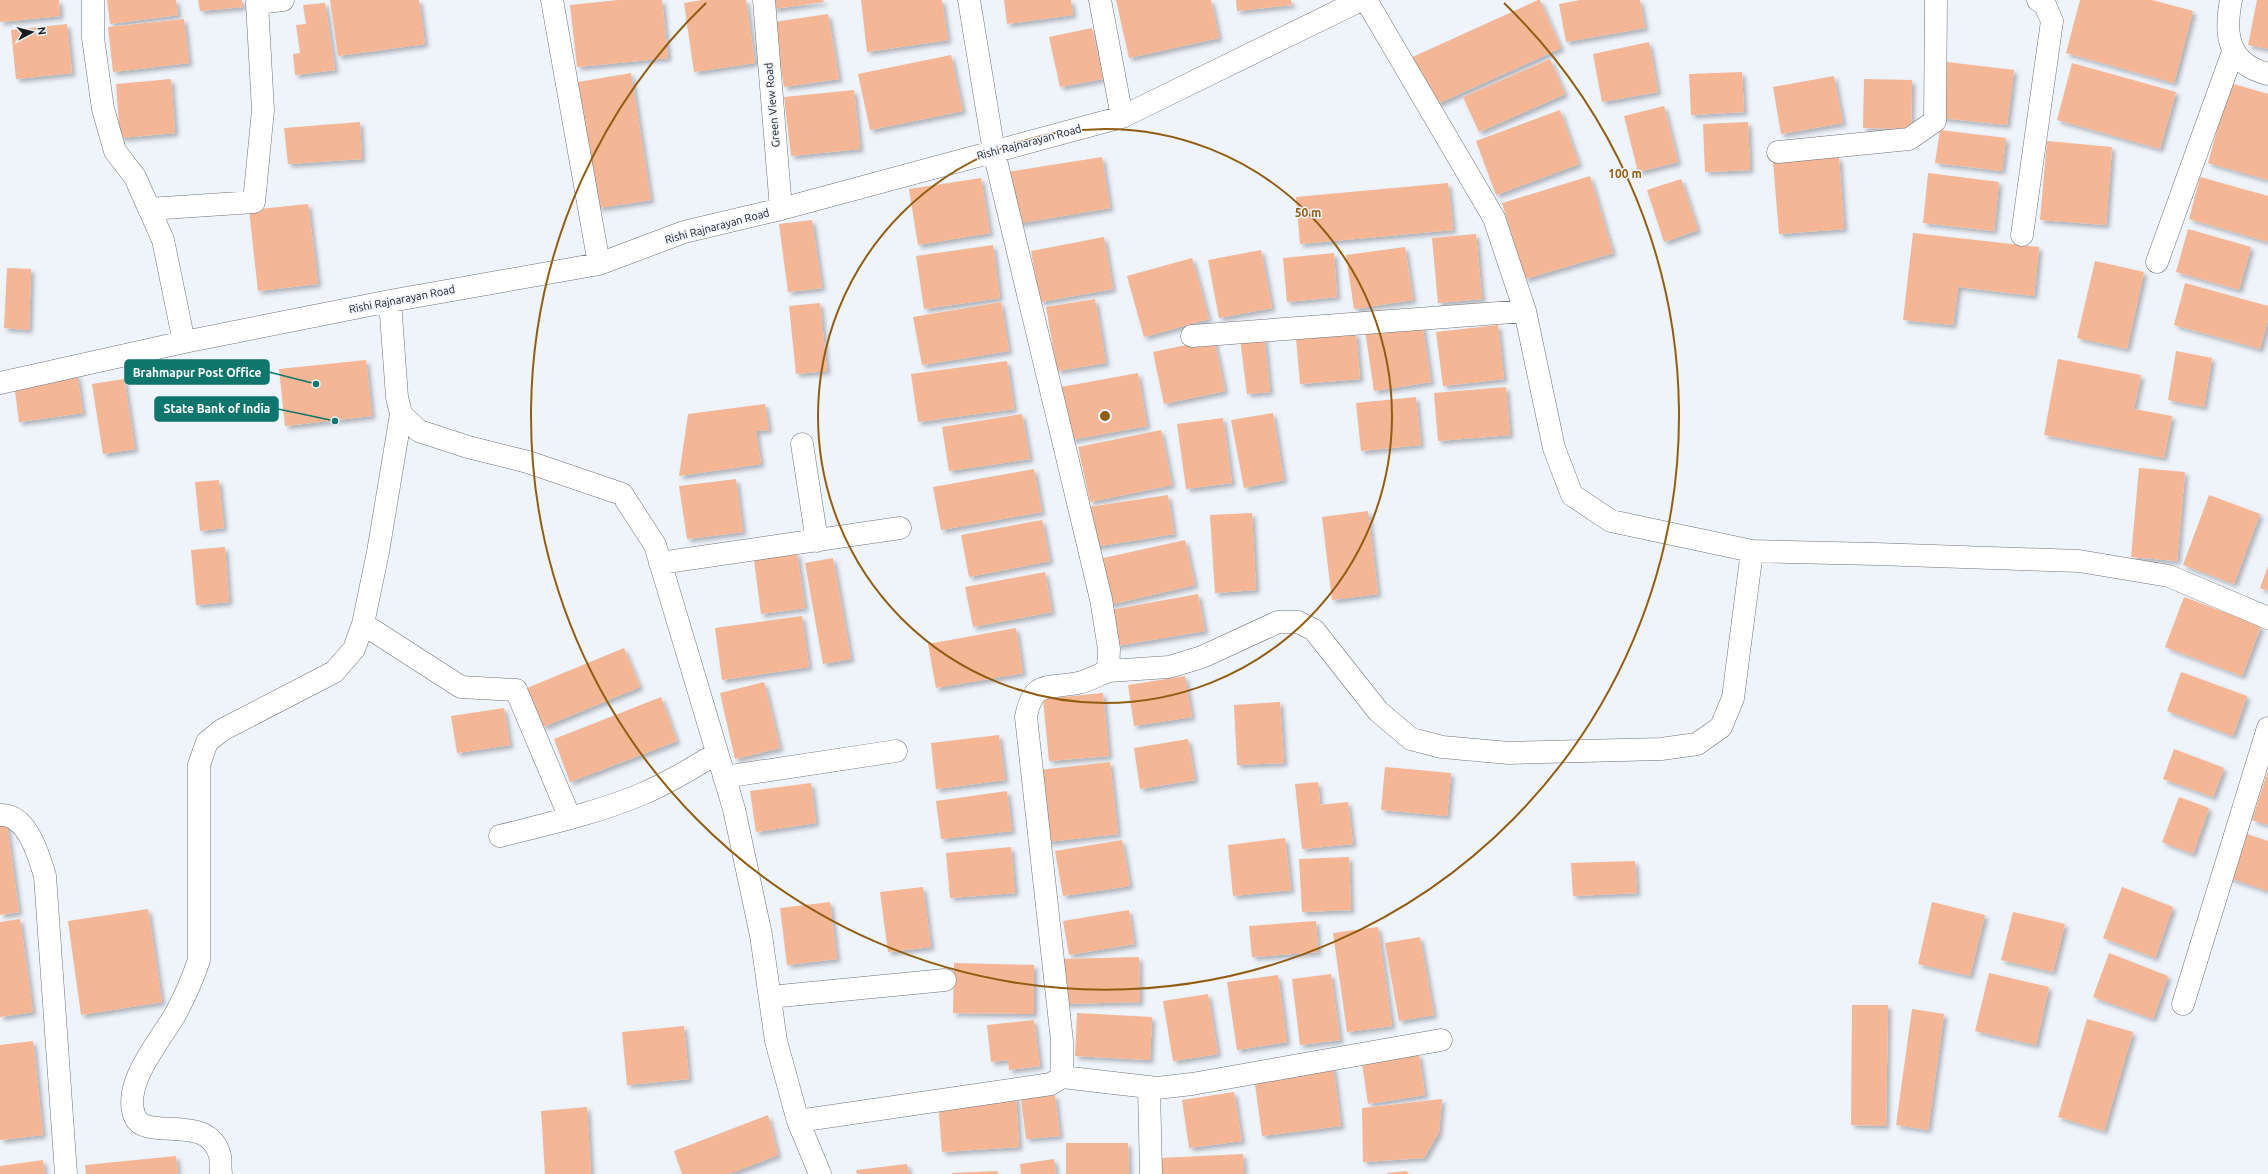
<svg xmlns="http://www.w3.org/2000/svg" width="2268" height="1174" viewBox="0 0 2268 1174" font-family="Ubuntu,sans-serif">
<defs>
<filter id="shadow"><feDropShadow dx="3.5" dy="3.5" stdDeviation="2" flood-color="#0004"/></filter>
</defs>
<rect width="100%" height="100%" fill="#eff4fb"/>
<path fill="#f4b695" filter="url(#shadow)" d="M0,0H59L60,16L0,22Z
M107,0H176L178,15L110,24Z
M198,0H242L243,7L200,11Z
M330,0H419L425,44L338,56Z
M618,0H662L668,58L577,67L570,5Z
M702,0H746L755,63L694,72L684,3Z
M772,0H823L824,2L773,9Z
M861,0H942L948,40L867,52Z
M1004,0H1071L1073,15L1007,24Z
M1116,0H1211L1219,38L1129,58Z
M1236,0H1291L1292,5L1237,11Z
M1538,0H1540L1561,48L1437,104L1408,59Z
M1580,0H1640L1645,28L1566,42L1559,4Z
M2080,0H2152L2193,11L2174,83L2066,53Z
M2257,0H2268V49L2248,45Z
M325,3L335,70L295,75L293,54L300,53L296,25L306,24L303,5Z
M828,14L839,79L784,87L774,22Z
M184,19L189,63L113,72L108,27Z
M67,24L72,73L16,79L11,30Z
M1092,28L1103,79L1060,87L1049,37Z
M1649,42L1658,92L1602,102L1593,54Z
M951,55L963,111L870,130L858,74Z
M1550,59L1565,94L1479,132L1463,97Z
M1947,62L2014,70L2007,125L1941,118Z
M2072,63L2176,92L2160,149L2057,120Z
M1742,72L1744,112L1691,115L1689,74Z
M631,73L651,200L598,208L578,82Z
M1834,76L1843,123L1781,134L1773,87Z
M171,79L175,133L120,138L116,84Z
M1864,79L1912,80L1911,129L1863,128Z
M2230,83L2268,94V180L2208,163Z
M854,90L860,149L791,156L784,97Z
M1664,106L1678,162L1638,172L1624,116Z
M1560,110L1579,164L1496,195L1476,141Z
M360,122L362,159L288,164L284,128Z
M1748,122L1750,170L1705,172L1703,124Z
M1940,130L2006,138L2002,171L1935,163Z
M2047,141L2112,147L2106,225L2040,220Z
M1102,157L1110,208L1016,224L1007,172Z
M1839,157L1844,229L1779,234L1773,162Z
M1928,173L1999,182L1994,231L1923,223Z
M1590,176L1613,253L1525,279L1502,203Z
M2200,177L2268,196V242L2189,219Z
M981,178L990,233L918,245L909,189Z
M1681,179L1698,230L1664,242L1647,190Z
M1448,183L1453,230L1300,244L1296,197Z
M308,204L318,284L258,291L249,210Z
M812,220L822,288L788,292L779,224Z
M2188,229L2251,247L2239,290L2176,272Z
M1913,233L2039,247L2034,296L1958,287L1953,325L1903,320Z
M1476,234L1482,299L1438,303L1432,238Z
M1104,237L1113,289L1040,302L1031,251Z
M993,245L1000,298L924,309L916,256Z
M1405,247L1413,300L1354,309L1346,255Z
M1261,250L1272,308L1219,318L1208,260Z
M1334,253L1337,297L1287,302L1283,258Z
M1192,258L1209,319L1144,337L1127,276Z
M2095,261L2144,272L2127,349L2077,338Z
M7,268L31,269L29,330L4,328Z
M2185,283L2268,306V320L2260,349L2174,325Z
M1095,299L1106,363L1057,371L1046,307Z
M1001,302L1009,351L922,365L913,317Z
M820,303L827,371L796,374L789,306Z
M1422,322L1431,382L1374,391L1365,330Z
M1498,325L1504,379L1443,386L1436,332Z
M1356,333L1360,379L1300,384L1296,338Z
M1264,335L1270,392L1247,394L1240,338Z
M1214,339L1225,391L1164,404L1153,352Z
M2176,351L2212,358L2204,407L2168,400Z
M2058,359L2141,375L2134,409L2172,416L2164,458L2044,435Z
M366,360L372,416L285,426L279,369Z
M1007,361L1014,409L918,422L911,374Z
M1138,373L1147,426L1071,440L1061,387Z
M77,374L83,413L19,422L14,383Z
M124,379L135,449L103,454L92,384Z
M1506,387L1510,435L1438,441L1434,393Z
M1416,397L1421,445L1361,451L1356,403Z
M765,404L769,430L756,431L761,464L679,476L688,414Z
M1273,413L1284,480L1244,488L1231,420Z
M1022,414L1030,459L949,471L942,427Z
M1223,418L1232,483L1186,489L1177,424Z
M1161,430L1172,485L1090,502L1078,447Z
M2139,468L2185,472L2177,561L2131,557Z
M1034,469L1042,512L941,530L933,487Z
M736,479L743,532L687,539L679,486Z
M219,480L224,528L200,531L195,482Z
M1168,495L1174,534L1094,547L1088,507Z
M2209,495L2260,514L2234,584L2183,565Z
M1368,511L1378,594L1332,600L1322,517Z
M1252,513L1256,590L1215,593L1210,515Z
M1042,520L1050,561L969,577L961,535Z
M1185,540L1195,585L1109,605L1099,559Z
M225,547L229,602L196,605L191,550Z
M797,553L805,608L761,614L754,560Z
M833,558L851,659L823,664L805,563Z
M2268,566V591L2260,588Z
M1045,572L1052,612L973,627L965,587Z
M1198,594L1205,631L1116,646L1110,610Z
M2184,597L2261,626L2242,676L2165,647Z
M802,616L809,667L722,680L715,628Z
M1016,628L1023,673L936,688L928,644Z
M624,648L640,687L543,727L527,688Z
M2181,672L2247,696L2233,736L2167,711Z
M1185,676L1192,717L1134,726L1128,685Z
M764,682L780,748L735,759L720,693Z
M1103,693L1109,756L1049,761L1043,699Z
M661,697L677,741L570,782L554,739Z
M1280,702L1284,763L1237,765L1234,705Z
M504,708L510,745L457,753L451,716Z
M999,735L1005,780L936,789L931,743Z
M1188,739L1195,780L1140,789L1134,748Z
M2174,749L2224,768L2213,797L2163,779Z
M1110,762L1118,834L1047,842L1039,770Z
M1385,767L1451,773L1447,816L1381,810Z
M2268,770V825L2252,820Z
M1318,782L1320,805L1348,802L1353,844L1302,849L1295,784Z
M811,783L816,823L756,832L750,791Z
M1007,791L1012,831L941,839L936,801Z
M2179,797L2209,808L2193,854L2162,842Z
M6,819L19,912L0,915V820Z
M2241,832L2268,841V891L2226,877Z
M1285,838L1291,890L1233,896L1228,845Z
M1122,840L1130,886L1063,896L1055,851Z
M1011,847L1015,893L950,898L946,853Z
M1349,857L1351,910L1302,912L1299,859Z
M1635,861L1637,893L1573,896L1571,863Z
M923,887L931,947L888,952L880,892Z
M2122,887L2173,907L2155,958L2103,938Z
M830,902L837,959L787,965L780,908Z
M1932,902L1985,915L1970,976L1918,964Z
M148,909L162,1002L81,1015L68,921Z
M1129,910L1134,944L1069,955L1063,921Z
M2013,912L2065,924L2053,972L2001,960Z
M20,919L33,1012L0,1017V922Z
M1316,921L1318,952L1252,957L1249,926Z
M1378,927L1392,1026L1347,1032L1333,933Z
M1420,937L1434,1015L1399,1021L1385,943Z
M2109,953L2168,976L2153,1019L2093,997Z
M1139,957L1140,1002L1061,1004L1060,959Z
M954,963L1034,965V1014L953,1013Z
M1989,973L2049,987L2036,1045L1975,1031Z
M1331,974L1340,1040L1300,1045L1292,979Z
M1278,975L1287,1042L1237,1050L1227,982Z
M1208,994L1218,1054L1173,1061L1163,1001Z
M1852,1005H1888L1886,1126L1851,1125Z
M1912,1009L1944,1014L1928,1130L1896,1125Z
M1077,1013L1152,1017L1150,1060L1075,1056Z
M2087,1019L2133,1032L2104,1131L2058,1117Z
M1034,1020L1040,1066L1009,1070L1008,1060L991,1062L987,1025Z
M684,1026L689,1079L627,1085L622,1032Z
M33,1041L43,1135L0,1140V1045Z
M1419,1054L1425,1095L1368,1104L1362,1063Z
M1333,1066L1341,1126L1262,1136L1254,1076Z
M1234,1092L1242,1141L1189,1148L1182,1100Z
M1055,1095L1060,1136L1026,1139L1021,1099Z
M1016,1096L1019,1147L942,1152L938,1102Z
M1442,1099L1439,1132L1424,1158L1363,1162L1362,1108Z
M587,1107L591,1174H545L541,1111Z
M768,1115L778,1155L729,1174H682L674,1151Z
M1066,1143H1128L1129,1174H1066Z
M1243,1154L1244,1174H1161L1160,1158Z
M176,1156L178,1174H86L85,1165Z
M1054,1159L1056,1174H1021L1020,1164Z
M43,1160L45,1174H0V1166Z
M907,1164L909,1174H857L856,1170Z
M997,1171L998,1174H952V1173Z
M1407,1171L1408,1174H1387V1173Z"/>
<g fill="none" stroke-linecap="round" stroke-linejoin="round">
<defs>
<path id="minor" d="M93,0V38L103,109L115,151L135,177L163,240L184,342
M552,0L599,264
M764,0L781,209
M1100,0L1122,117
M1366,0L1494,218L1525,311L1554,448L1572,495L1611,521L1752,551L1876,554L2079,561L2169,576L2268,618
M2231,0C2224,35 2228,64 2268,74
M1778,152L1909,139L1935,121L1936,0
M149,209L254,202L263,110L257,3L283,0
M2022,235L2052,21L2045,5L2038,0
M2157,262L2233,52
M390,301L397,397L401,414L419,431L468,447L528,462L622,494L655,545L734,809L761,935L776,1041L798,1121L820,1174
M1192,336L1525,311
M0,383L184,342L390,301L599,264L684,232L781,209L1122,117L1361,0
M802,444L817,541
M660,563L900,528
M363,624L461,687L516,690L570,818
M1108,671L1169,667L1202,657L1278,622H1298L1314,630L1378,711L1411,739L1442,747L1509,753L1661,749L1697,744L1721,727L1733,698L1752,551
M724,777L896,751
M0,815C27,813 39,856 45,876L66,1174
M500,836C547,824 597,813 642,794C668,783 693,768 717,753
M770,997L945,980
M2183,1004L2268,728
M1062,1077L1157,1088L1192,1084L1441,1040
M1149,1087L1151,1174
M798,1121L1051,1084L1062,1077V1041L1026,717C1033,680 1047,689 1078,683C1088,681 1098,675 1108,671L1109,649L1101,599L994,152L969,0
M221,1174C220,1168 221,1161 220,1156C209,1111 146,1142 135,1117C121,1084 161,1040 176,1013C185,996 193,978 199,960V765L207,742L222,730L334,672L354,649L363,624L378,552L401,414"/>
</defs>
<use href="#minor" stroke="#6e7278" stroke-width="23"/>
<use href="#minor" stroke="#fff" stroke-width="22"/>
</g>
<g fill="none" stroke="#925d11" stroke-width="2">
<circle cx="1105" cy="416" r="287"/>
<path d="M1504 3A574 574 0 1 1 706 3"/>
</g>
<g text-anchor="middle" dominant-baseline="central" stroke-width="3" stroke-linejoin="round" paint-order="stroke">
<g font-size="11" fill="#1a1b1e" stroke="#eff4fb">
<text transform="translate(772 105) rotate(-95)">Green View Road</text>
<text transform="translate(1029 142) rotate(-15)">Rishi Rajnarayan Road</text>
<text transform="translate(717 226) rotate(-15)">Rishi Rajnarayan Road</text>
<text transform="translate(402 299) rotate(-11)">Rishi Rajnarayan Road</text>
</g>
</g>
<circle cx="1105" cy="416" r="6" fill="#925d11" stroke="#eff4fb" stroke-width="2"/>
<g font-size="12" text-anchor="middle" font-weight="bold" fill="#925d11" stroke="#eff4fb" stroke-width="3" stroke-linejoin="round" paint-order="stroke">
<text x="1625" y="178">100 m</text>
<text x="1308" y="217">50 m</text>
</g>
<path fill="none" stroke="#0f766e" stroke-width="1.5" d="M316 384L269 372M335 421L278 409"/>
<g fill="#0f766e" stroke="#eff4fb" stroke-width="1.5">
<circle cx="316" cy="384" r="4"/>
<circle cx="335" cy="421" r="4"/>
</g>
<g fill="#0f766e" stroke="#0f766e" stroke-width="1.5">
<rect x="125" y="360" width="144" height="24" rx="4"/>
<rect x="155" y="397" width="123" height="24" rx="4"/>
</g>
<g font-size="12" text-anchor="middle" font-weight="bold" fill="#fff">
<text x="197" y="377">Brahmapur Post Office</text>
<text x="217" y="413">State Bank of India</text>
</g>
<g transform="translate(32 32) rotate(83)" stroke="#eff4fb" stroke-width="3" paint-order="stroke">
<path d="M0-3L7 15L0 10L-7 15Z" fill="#1a1b1e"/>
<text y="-6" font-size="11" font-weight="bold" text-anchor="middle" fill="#1a1b1e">N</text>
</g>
</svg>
